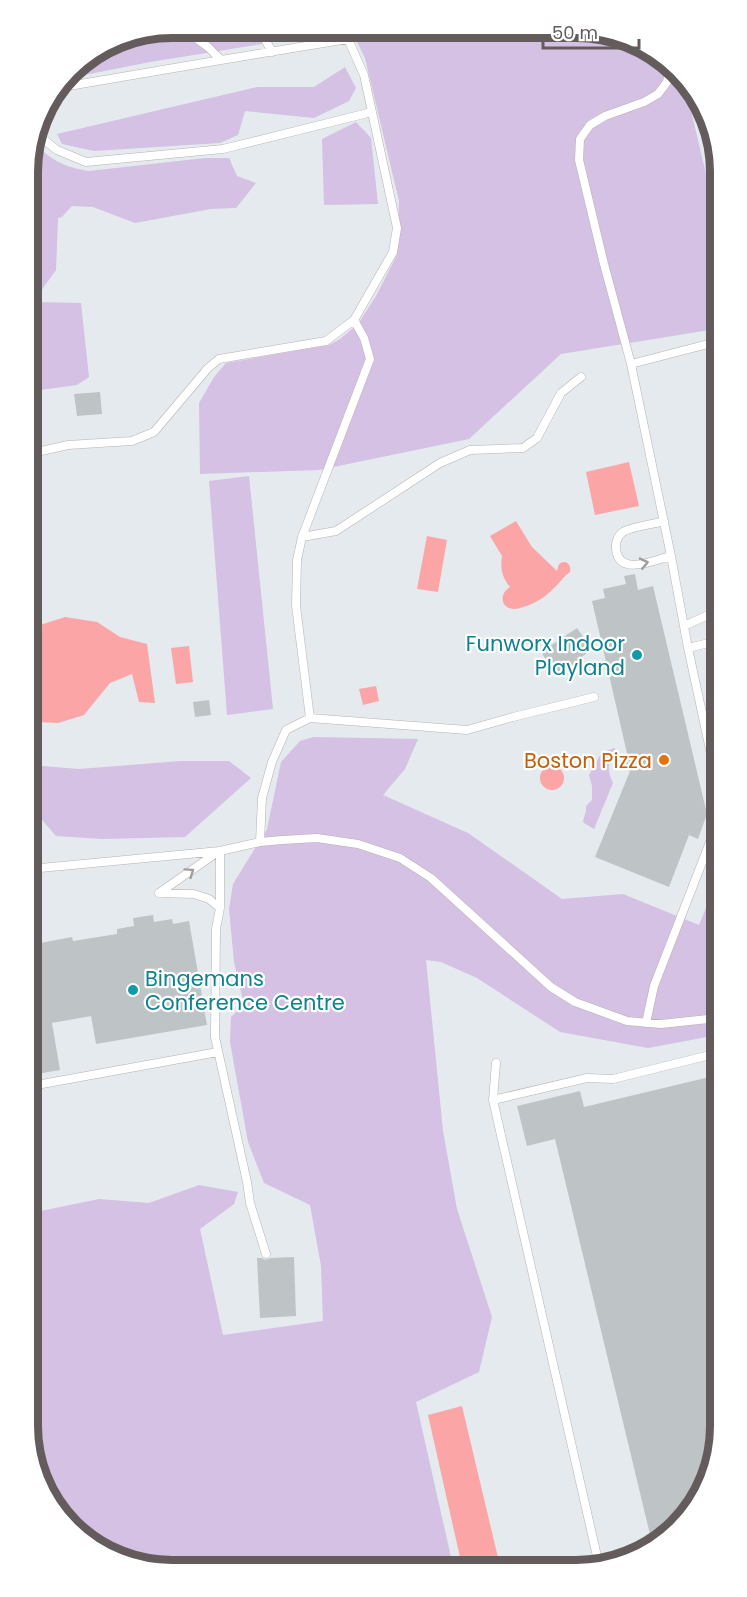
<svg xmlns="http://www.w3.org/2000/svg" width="747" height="1597" viewBox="0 0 747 1597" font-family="Poppins,sans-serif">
<rect width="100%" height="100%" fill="#e4eaee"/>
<path fill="#d4c1e4" d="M172,27L328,28L331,33L150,62L64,79L76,63L117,38Z
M350,28L603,30L671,63L680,79L689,102L715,212L716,329L561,354L469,439L319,470L200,474L199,403L214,377L226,363L329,345L340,339L358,324L376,296L397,255L399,201L365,58Z
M345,67L356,88L349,101L314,118L245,111L238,135L220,143L94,151L62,144L57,134L257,87H314Z
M356,122L371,138L378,204L324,205L322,139Z
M33,142C51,160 63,167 89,171L205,158H229L237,176L256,183L236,208L211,209L135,223L93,207L72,206L62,217L58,218L56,270L33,302L81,303L89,377L77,385L40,390L28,385L27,162Z
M249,476L273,709L227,715L209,481Z
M314,737L418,739L405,769L383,795L468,833L562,899L623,894L699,925L718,878V1035L648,1048L560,1032L477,978L441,962L426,960L443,1131L457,1209L492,1317L479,1372L416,1402L453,1566L144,1567L76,1534L32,1463L31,1213L99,1199L149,1203L199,1185L238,1192L234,1204L200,1229L223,1335L323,1321L321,1266L310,1205L264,1183L248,1142L230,1042L231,1017L244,1004L234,962L229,909L233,884L267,829L281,762L300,741Z
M615,748V751C607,761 607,771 613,783L594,829L584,823L583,821L586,811V806L592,800V786L589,775L602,752Z
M181,761H229L251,778L185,837L102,839L56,836L30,806V765L79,769Z"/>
<path fill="#fca5a7" d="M629,462L639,506L595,515L586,472Z
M516,521L532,547L557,571C559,566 557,562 566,562C570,565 571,567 570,572C563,577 559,584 553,589C545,598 532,605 520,608C503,613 496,596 510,587C502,577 500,569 502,556L490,536Z
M427,536L447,540L438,592L417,589Z
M65,617L97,622L120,637L147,644L155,703L139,702L132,674L110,683L84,715L58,723L37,722L29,712V631L31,628Z
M189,646L193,682L176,684L171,648Z
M376,686L379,701L363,705L359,689Z
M540 778a12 12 0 1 1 24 0a12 12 0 1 1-24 0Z
M462,1406L500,1566H462L428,1415Z"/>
<path fill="#bec4c6" d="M100,392L102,414L77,416L74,394Z
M635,574L638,590L653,586L707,814L698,839L689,835L669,887L595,857L630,771L615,765L629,762L592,601L605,598L603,589L626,584L624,576Z
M577,628L592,650L580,658L583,663L570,671L567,666L555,674L541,652Z
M209,700L211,715L195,717L193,702Z
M153,915L154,922L172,919L173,924L189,921L207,1025L96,1044L91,1016L52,1023L60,1070L31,1075L30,945L72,937L73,941L117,934V929L134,926L133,918Z
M718,1075L720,1435L690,1514L653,1547L555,1139L527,1146L517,1106L580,1091L584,1107Z
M294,1257L296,1316L260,1318L257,1258H262L265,1260L271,1258Z"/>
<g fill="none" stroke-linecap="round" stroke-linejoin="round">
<defs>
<path id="service" d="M181,27L208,47L221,60L348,39L349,28
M259,28L272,52
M669,62L670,67L667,82L658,94L644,102L605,116L590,125L580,139L579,160L604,264L631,364L671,556L688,648L717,782
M57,88L221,60
M36,129L43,139L57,150L86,162L223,149L372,112
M631,364L716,342
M28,454L68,445L132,441L154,432L208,368L219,359L326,341L354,320L393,252L397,228L364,75L343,28
M664,521C655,524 629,527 623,532C618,535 615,543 616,549C619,577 654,560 671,556
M302,537L336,531L440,463L470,450L523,448L537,438L561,393L581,377
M684,626L717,611
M688,648L717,641
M310,718L296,606L297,560L302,537L370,359L364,338L354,320
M260,842L262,798L272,762L286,730L310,718L467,730L513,717L594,697
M220,851V908L216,929L215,1037L247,1182L250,1203L266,1254
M30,869L220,851L260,842L282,840L317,838L358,844L400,858L431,878L551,987L575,1002L627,1021L661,1024L708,1019L718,1015
M159,893L219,851
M159,893L194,894L209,899L220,908
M646,1023L654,986L717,824
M496,1063L493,1100L599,1565
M31,1086L218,1052
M493,1100L587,1078L613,1079L718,1053"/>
</defs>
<use href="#service" stroke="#b8b2b1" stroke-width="9"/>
<use href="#service" stroke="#fff" stroke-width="8"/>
</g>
<defs><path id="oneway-chevron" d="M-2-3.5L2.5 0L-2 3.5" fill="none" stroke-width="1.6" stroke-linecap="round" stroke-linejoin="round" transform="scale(1.5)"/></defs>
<g stroke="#a29d9d">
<use href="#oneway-chevron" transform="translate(644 563) rotate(-13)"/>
<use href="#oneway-chevron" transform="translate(190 872) rotate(-35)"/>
</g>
<g fill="#0f9aa8" stroke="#fff" stroke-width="2">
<circle cx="637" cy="655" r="6"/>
<circle cx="133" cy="990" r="6"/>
</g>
<circle fill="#e8710a" stroke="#fff" stroke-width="2" cx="664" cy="760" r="6"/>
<g text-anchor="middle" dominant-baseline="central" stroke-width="4.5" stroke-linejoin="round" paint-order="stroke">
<g font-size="21" fill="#0d838f" stroke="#fff" text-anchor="end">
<text x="625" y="643">Funworx Indoor<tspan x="625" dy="24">Playland</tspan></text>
<text x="145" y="978" text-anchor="start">Bingemans<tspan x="145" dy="24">Conference Centre</tspan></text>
</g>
<g font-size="21" fill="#c56008" stroke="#fff" text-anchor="end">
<text x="652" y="760">Boston Pizza</text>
</g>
</g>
<path d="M0 0H747V1597H0ZM172 38H576A134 134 0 0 1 710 172V1426A134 134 0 0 1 576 1560H172A134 134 0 0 1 38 1426V172A134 134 0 0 1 172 38Z" fill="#fff" fill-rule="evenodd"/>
<path fill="none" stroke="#645c5c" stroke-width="8" d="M172 38H576A134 134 0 0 1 710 172V1426A134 134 0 0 1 576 1560H172A134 134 0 0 1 38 1426V172A134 134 0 0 1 172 38Z"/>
<path d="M543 39v9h96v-9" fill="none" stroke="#645c5c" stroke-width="3"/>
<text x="552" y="39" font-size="18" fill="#645c5c" stroke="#ffffff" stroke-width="4.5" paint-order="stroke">50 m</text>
</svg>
